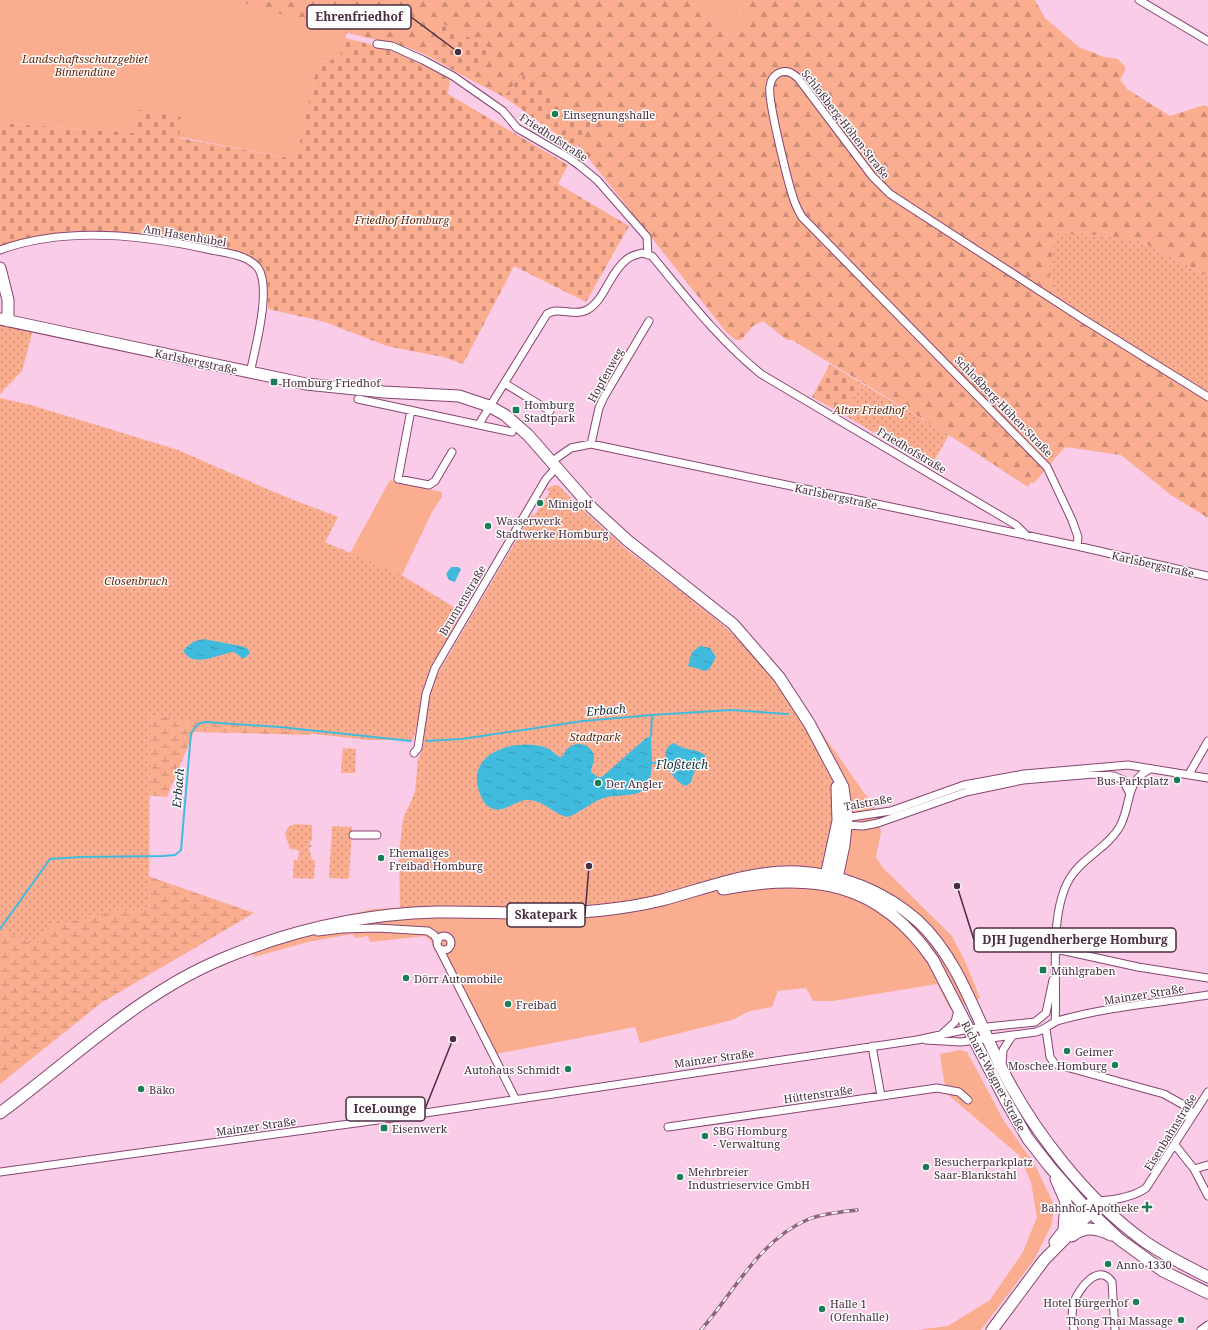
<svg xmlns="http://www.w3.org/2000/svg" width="1208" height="1330" viewBox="0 0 1208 1330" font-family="'Noto Serif',serif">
<defs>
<pattern id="forest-firs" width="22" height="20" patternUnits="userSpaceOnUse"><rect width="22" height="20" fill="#fbad90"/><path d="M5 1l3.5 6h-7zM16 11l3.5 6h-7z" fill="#cd8d77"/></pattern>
<pattern id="wetland-marsh" width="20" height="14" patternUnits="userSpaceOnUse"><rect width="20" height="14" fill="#fbad90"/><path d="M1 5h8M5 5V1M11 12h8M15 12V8" fill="none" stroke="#cd8d77"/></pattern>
<pattern id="cemetery-stones" width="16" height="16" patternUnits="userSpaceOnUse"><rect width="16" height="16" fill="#fbad90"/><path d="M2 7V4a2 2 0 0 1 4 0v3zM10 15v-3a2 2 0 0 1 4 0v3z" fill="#cd8d77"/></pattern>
<pattern id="park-dots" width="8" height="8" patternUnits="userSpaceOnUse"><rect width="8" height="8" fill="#fbad90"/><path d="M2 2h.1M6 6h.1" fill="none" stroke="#cd8d77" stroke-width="1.8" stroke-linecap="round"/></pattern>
<pattern id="water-ripples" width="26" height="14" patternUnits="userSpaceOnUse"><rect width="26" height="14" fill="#41bbdd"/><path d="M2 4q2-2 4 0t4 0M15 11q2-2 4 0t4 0" fill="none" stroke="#3898b5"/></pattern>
</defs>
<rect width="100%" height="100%" fill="#facce8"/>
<path fill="#fbad90" d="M0,0H234L347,33L340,56L329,61L318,62L296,159L179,137L139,110L137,133L0,123Z
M699,0H732L752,24L732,40Z
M390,480L442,492V497L432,512L381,619L326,597Z
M803,723H815L874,807L881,832L876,857L882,867L952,936L965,961L980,998L950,1009L937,984L833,1001H813L806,988L778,991L772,1007L750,1011L732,1020L640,1043L635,1027L491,1055L430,940L425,936L370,942L368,936L355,938L352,934L308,942L254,957L246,944L294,928L373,909L441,906H576L623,901L743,872L830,837L833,804L826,766Z
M960,1050L967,1052L1004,1121L1035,1165L1054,1205L1052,1224L1034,1260L981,1330H918L948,1326L990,1300L1023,1252L1037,1217L1031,1182L1019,1155L946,1093L940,1054Z"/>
<path fill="url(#forest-firs)" d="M234,0H699L732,40L752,24L732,0H1035L1045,18L1079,47L1104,57L1118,59L1126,68L1120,80L1127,89L1170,116L1204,105L1208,107V276L1140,241L1086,234H1056L1092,325L1208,391V518L1171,495L1121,455L1065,447L1034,483L1031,482L1028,487L949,435L792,340H787L763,321L753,326L741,340H736L727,333L578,145L592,124L521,75L504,97L471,80L488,48L443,24L428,56L407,47L326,28Z"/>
<path fill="url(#wetland-marsh)" d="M0,643L307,663L310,735L194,732L167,797L102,791L73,850L254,913L101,1003L0,1084Z"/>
<path fill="url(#cemetery-stones)" d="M443,24L489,48L471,80L428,56Z
M345,38L389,49L450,78L448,94L568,165L558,184L629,226L586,302L514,266L463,364L443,357L387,346L325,322L268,309C268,277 269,263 236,251C202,245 168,236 133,233C89,229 43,237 0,246V123L137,133L138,110L181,117L179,138L296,159L318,62L329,61L340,56Z
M521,75L592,124L576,148L504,97Z
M830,364L861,383L844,415L812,397Z"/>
<path fill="url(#park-dots)" d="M1056,234H1086L1140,241L1208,276V391L1092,325L1058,301L1049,274Z
M0,324L33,330L22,371L0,394Z
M861,383L949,435L931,466L844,415Z
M0,398L31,405L178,450L281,495L338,517L325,542L403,576L462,612L430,673L413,740H369L150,716L149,910H114L87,918L51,925L36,944L0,931Z
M554,485L559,486C581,509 605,531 630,552C673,586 718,616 755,657C776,679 793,705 807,732C817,750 827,766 831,787C835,813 830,837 825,862C800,872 771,868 744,872C702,879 663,897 620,902C547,910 473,904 400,908L399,854L403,819L415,792L418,759L423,747L426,715L432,683L532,514L534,516L550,492L546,489Z
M343,748L356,749L355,773H341Z
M295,824L312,825V841H310V845H313L309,848L312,860L315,861L314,879L293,878L294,860H298L299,850L290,849L285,834L288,827Z
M332,826L352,827L349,879L329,878Z"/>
<path fill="url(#water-ripples)" d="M451,567H458L461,569L455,582L449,580L446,574Z
M203,639L241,646L247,648L250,653L245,658H242L234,652H232C217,655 192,669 183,650L193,642Z
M700,646L710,648L716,657L710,668L706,671L688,666L692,652Z
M651,736C651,752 657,786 638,793C628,796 617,795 607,797C592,801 582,812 568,817C553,814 543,799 526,800C515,801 503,814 491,808C485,805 481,798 479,791C465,752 519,737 547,748C552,750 555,755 560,757L563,756C570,738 591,742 594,756C595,762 591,767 591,772L598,777H602L646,738Z
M674,743C684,751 696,748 705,755V761L694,772L691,782L686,786C672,782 654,751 674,743Z"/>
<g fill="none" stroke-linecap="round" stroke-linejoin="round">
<path stroke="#41bbdd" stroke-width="2" d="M651,736L652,715
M426,741L462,739L583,721L652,715L731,710L788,714
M651,763L665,762
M0,929L50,859L79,857L163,856L175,855L181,850L191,733L198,724L205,722L280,727L411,741"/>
<defs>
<path id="street" d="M1139,0L1208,41
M377,44L392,46L423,60L453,76L503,111L517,128L569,158L580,166L597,180L647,237L648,255
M0,250C64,226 143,235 207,249C224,253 247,254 258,268C272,288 255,349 250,373
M504,383L550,411
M358,399L512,432
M411,410L398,479L429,485L435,481L452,452
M479,424L547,314C559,306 574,317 587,310C605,300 609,274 625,261C629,256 636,255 642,253L652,256C686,297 719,340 761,374L1016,525L1027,536
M591,444L599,408L604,397L649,321
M551,462L571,448L591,444L1077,546L1208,576
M1077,546L1078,537L1072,520L1047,467L802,217C799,212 797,208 795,203C789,187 767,99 770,86C771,79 775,74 781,72C788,70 792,73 798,78L872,176L890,194L1083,319L1208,397
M414,753L418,748L426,694L435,668L546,479L556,468
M1189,774L1208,741
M844,818L891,811L964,785L1024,774L1128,765L1208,778
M843,825L863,826L878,823L966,792L1023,780L1094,774L1114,776L1123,780L1130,794
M353,835H377
M318,932L342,929L377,928L428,931L434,935L438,941
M437 943a7 7 0 1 1 14 0a7 7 0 1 1-14 0Z
M439,948L515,1098
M1056,949L1138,967L1208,978
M1046,1013L1053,980
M1055,1022C1058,981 1048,914 1070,878C1082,858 1107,848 1119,828C1132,806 1124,782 1150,769
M1046,1029L1050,1057L1055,1064L1164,1094L1189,1108V1121
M943,1033L955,1022L958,1010
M926,1040L961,1042L1036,1032C1044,1030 1050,1024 1057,1021C1105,1007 1159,1003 1208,995
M872,1046L881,1096
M1002,1065L1003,1050L1012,1036
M668,1127L937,1088L959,1092L968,1100
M1175,1145L1194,1169L1208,1196
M1194,1169L1208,1165
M0,1172L378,1120L917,1040L968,1029L1035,1022L1046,1013
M1099,1201C1115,1200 1133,1197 1146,1188L1208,1092
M1074,1330C1072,1321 1071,1311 1074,1302C1079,1288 1099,1262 1112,1282L1115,1330
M1201,1330L1208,1325"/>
<path id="secondary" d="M0,268L8,300V321
M0,319L306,384L384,392L459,396L489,406L505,415L528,435L592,508L627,540L733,624L779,677L809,723L843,787L847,817L844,845L837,878L829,884
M828,882L826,876L838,821L837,787
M723,889C812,872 879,881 933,960L1006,1101L1028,1139L1050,1167L1084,1206L1119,1239L1163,1271L1208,1293
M0,1113C72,1060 138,994 222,959C291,930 361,914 436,912C494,911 553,917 612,909C628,907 646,904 662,900C707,888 750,870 798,872C842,874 885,892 918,921C959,959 976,1018 1001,1067C1032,1130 1086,1199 1144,1241C1164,1255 1186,1266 1208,1277
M1056,1179L1066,1202L1064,1229
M1072,1236C1085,1226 1097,1228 1111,1235
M1055,1242L1077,1214L1090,1204
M992,1330L1044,1260L1095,1208"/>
</defs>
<use href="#street" stroke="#864571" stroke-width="9"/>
<use href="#secondary" stroke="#864571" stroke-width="13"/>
<use href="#street" stroke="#fff" stroke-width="7"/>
<use href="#secondary" stroke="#fff" stroke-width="11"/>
<defs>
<path id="rail" d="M701,1330C734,1292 760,1239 809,1219C824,1213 841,1212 857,1210"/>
</defs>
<use href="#rail" stroke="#89667c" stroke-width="3.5"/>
<use href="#rail" stroke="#fdfdfd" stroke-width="2" stroke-dasharray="6" stroke-linecap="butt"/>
</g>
<g fill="#1b7d55" stroke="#fdfdfd" stroke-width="1.5">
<circle cx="555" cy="114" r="4"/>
<rect x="270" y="378" width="8" height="8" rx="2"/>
<rect x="512" y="406" width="8" height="8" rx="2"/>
<circle cx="540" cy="503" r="4"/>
<circle cx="488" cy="526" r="4"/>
<circle cx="1177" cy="780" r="4"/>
<circle cx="598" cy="783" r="4"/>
<circle cx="381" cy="858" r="4"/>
<rect x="1039" y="966" width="8" height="8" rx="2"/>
<circle cx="406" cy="978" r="4"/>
<circle cx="508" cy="1004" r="4"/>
<circle cx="1067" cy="1051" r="4"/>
<circle cx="1115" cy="1065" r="4"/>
<circle cx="568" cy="1069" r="4"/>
<circle cx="141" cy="1089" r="4"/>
<rect x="380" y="1124" width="8" height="8" rx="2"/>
<circle cx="705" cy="1136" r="4"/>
<circle cx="926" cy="1167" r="4"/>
<circle cx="680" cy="1177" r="4"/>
<path d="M1145 1201h4v4h4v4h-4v4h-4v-4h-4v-4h4z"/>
<circle cx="1108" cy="1264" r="4"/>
<circle cx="1136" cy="1302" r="4"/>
<circle cx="822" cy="1309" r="4"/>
<circle cx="1181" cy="1320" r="4"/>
</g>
<g text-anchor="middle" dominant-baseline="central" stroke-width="3" stroke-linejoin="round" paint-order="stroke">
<g font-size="11" font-style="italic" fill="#6a2608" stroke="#fdfdfd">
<text x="85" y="58">Landschaftsschutzgebiet<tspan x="85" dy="13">Binnendüne</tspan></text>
<text x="402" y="219">Friedhof Homburg</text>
<text x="869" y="409">Alter Friedhof</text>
<text x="136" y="580">Closenbruch</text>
<text x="595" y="736">Stadtpark</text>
</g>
<g font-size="11" fill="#4a2d40" stroke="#fdfdfd" text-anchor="start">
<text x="563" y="114">Einsegnungshalle</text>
<text x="282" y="382">Homburg Friedhof</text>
<text x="524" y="404">Homburg<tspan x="524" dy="13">Stadtpark</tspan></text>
<text x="548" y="503">Minigolf</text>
<text x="496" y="520">Wasserwerk<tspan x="496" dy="13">Stadtwerke Homburg</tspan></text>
<text x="1169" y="780" text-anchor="end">Bus Parkplatz</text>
<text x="606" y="783">Der Angler</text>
<text x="389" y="852">Ehemaliges<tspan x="389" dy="13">Freibad Homburg</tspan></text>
<text x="1051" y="970">Mühlgraben</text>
<text x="414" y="978">Dörr Automobile</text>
<text x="516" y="1004">Freibad</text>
<text x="1075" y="1051">Geimer</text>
<text x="1107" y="1065" text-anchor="end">Moschee Homburg</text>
<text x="560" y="1069" text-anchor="end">Autohaus Schmidt</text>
<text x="149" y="1089">Bäko</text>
<text x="392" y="1128">Eisenwerk</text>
<text x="713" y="1130">SBG Homburg<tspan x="713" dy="13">- Verwaltung</tspan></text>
<text x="934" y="1161">Besucherparkplatz<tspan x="934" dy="13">Saar-Blankstahl</tspan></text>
<text x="688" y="1171">Mehrbreier<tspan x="688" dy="13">Industrieservice GmbH</tspan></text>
<text x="1139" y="1207" text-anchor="end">Bahnhof-Apotheke</text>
<text x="1116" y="1264">Anno 1330</text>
<text x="1128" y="1302" text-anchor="end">Hotel Bürgerhof</text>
<text x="830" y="1303">Halle 1<tspan x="830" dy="13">(Ofenhalle)</tspan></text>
<text x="1173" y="1320" text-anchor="end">Thong Thai Massage</text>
</g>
<g font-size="11" fill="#4a2d40" stroke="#fdfdfd">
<text transform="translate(846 124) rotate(52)">Schloßberg-Höhen-Straße</text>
<text transform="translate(554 137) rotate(33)">Friedhofstraße</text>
<text transform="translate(185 235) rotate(10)">Am Hasenhübel</text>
<text transform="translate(196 361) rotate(12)">Karlsbergstraße</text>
<text transform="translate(605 375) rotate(-61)">Hopfenweg</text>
<text transform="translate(1004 406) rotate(46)">Schloßberg-Höhen-Straße</text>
<text transform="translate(912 450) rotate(31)">Friedhofstraße</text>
<text transform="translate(836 496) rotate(12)">Karlsbergstraße</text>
<text transform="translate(1153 564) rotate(13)">Karlsbergstraße</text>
<text transform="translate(462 600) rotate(-59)">Brunnenstraße</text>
<text transform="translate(868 802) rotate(-10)">Talstraße</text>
<text transform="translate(1144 994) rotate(-9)">Mainzer Straße</text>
<text transform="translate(714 1058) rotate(-8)">Mainzer Straße</text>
<text transform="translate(994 1076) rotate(62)">Richard-Wagner-Straße</text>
<text transform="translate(818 1094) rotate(-8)">Hüttenstraße</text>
<text transform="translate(256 1126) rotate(-8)">Mainzer Straße</text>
<text transform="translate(1170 1132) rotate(-58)">Eisenbahnstraße</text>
</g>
<g font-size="12" font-style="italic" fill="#142e36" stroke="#fdfdfd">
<text transform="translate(606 710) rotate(-5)">Erbach</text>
<text x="682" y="764">Floßteich</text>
<text transform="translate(178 788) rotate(-85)">Erbach</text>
</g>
</g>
<path fill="none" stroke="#4a2d40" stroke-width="1.5" d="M458 52L411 17M589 866L585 915M957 886L974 940M453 1039L425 1109"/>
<g fill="#4a2d40" stroke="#fdfdfd" stroke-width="1.5">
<circle cx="458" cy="52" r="4"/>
<circle cx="589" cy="866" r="4"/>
<circle cx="957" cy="886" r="4"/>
<circle cx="453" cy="1039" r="4"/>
</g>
<g fill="#fdfdfd" stroke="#4a2d40" stroke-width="1.5">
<rect x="307" y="5" width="104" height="24" rx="4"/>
<rect x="507" y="903" width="78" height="24" rx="4"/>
<rect x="974" y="928" width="202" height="24" rx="4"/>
<rect x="346" y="1097" width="79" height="24" rx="4"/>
</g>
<g font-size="12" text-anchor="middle" font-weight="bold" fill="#4a2d40">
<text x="359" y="21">Ehrenfriedhof</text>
<text x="546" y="919">Skatepark</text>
<text x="1075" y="944">DJH Jugendherberge Homburg</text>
<text x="385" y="1113">IceLounge</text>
</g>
</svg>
